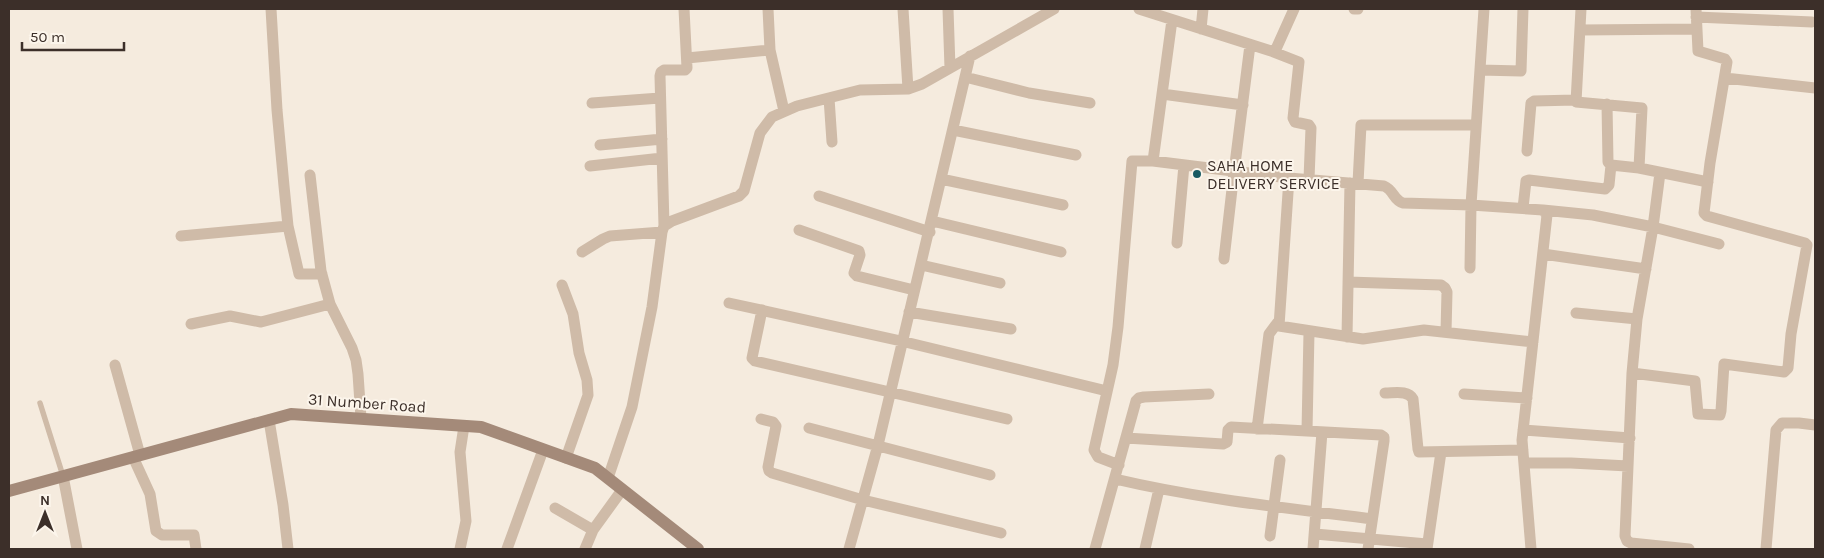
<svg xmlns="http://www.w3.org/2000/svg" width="1824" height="558" viewBox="0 0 1824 558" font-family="Karla,sans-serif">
<rect width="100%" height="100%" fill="#f5ebde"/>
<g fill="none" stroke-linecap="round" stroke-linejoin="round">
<path stroke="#cfbba8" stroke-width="5.5" d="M40,403L63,476"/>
<path stroke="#cfbba8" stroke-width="11" d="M271,9L277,110L284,186L288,226L299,274H322
M768,9L770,50
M903,9L908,89
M948,9L950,68
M1139,9L1271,51L1276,49L1294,9
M1354,9H1358
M1484,9L1471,205L1543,210L1547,215L1522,440L1531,549
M1581,9L1576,102L1642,108L1639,168L1708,182
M1696,17L1812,22
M1201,29L1203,9
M1580,30L1696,29
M1271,51L1299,62L1293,118L1295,122L1309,125L1311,128L1309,179
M687,58L770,50L784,111
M1480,70L1521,71L1523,9
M965,77L1029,93L1090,103
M1725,78L1815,88
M1162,94L1243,105
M829,98L832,142
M592,103L660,98
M1607,104L1608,162L1611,165L1639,168
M953,130L1076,155
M600,145L662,139
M1527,151L1531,103L1534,101L1575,100
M1153,161L1172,20
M590,166L662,158
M1660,173L1653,227L1637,319L1632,373L1625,536L1627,541L1631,543L1689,549
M310,175L321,271L330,304L352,348L356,360L358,374L361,418
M1289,178L1279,326L1363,339L1424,330L1533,342
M941,179L1063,205
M1358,183L1361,125H1476
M819,196L930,232
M1523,208L1526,181L1529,180L1605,189L1609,185L1611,165
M1543,210L1593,215L1653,227L1719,244
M932,221L1061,252
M664,226L660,76L661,72L664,70H685L687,68L684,9
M799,230L859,251L860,255L854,273L857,276L914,290
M181,236L288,226
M1177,243L1184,165
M582,252L603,239L610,236L662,232
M1543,254L1646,269
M1224,259L1234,172L1250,45
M921,265L1000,283
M1348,282L1441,285L1445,288L1447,292L1446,332
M562,285L573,314L579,353L587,380L588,395L566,458
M729,303L901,341L1107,391
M762,310L752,358L755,361L1007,419
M909,312L1011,329
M1576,313L1637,319
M191,324L230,316L261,322L330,304
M1347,337L1350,183
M115,365L140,455
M1632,373L1695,381L1698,414L1720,415L1721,411L1724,364L1784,372L1788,368L1791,334L1807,245L1805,243L1707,216L1704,213L1710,163L1727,62L1725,59L1698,51L1696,9
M1385,393C1395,393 1408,390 1413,399L1418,449L1419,452L1523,450
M1464,394L1527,398
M761,419L773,422L776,426L768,467L769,471L772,473L863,500L1001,533
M269,420L283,505L288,549
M809,428L990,475
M1257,429L1269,334L1278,322
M1523,430L1630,438
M1307,431L1309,332
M1126,438L1223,444L1227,442L1228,430L1231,427L1381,435L1384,437V441L1368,549
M133,457L150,494L156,531L162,535H194L196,549
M1524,463H1571L1628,466
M1119,465L1098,457L1094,450L1113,365L1118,327L1132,161H1153L1289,178L1384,186C1394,190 1393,200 1403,203L1471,205L1470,268
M63,476L77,549
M608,478L632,407L652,307L662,232L664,226L672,221L739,196L744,191L760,133L772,117L797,106L860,90L908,89L922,84L1054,9
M1115,479C1200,499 1286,508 1372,519
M555,508L593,530
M1315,534L1427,544
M1270,536L1280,460
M460,549L466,521L460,452L464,426
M507,549L543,450
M585,549L593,530L622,490
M849,549L878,445L970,56
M1095,549L1136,401L1139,398L1144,397L1209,394
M1145,549L1159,489
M1313,549L1322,432
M1427,549L1441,452
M1766,549L1776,430L1782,423H1799L1815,425"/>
<path stroke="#a48a79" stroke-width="12" d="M9,491L291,414L481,427L595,468L698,549"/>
</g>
<circle fill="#195b63" stroke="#fcf5eb" stroke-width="2" cx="1197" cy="174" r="5"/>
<g text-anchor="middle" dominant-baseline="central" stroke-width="4" stroke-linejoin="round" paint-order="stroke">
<g font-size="16" fill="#3c2f29" stroke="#fcf5eb" text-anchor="start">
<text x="1207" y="165">SAHA HOME<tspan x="1207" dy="18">DELIVERY SERVICE</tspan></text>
</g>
<g font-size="16" fill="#3c2f29" stroke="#fcf5eb">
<text transform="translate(367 403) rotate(4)">31 Number Road</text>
</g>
</g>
<rect width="1824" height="558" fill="none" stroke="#3c2f29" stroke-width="20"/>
<g transform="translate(45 513)" stroke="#fcf5eb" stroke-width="4" paint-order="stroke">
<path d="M0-4L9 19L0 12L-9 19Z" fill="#3c2f29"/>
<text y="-8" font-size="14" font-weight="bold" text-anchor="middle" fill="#3c2f29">N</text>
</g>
<path d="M22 42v8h102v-8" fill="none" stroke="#3c2f29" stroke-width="2.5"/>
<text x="30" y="42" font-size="15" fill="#3c2f29" stroke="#fcf5eb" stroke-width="4" paint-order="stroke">50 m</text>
</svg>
